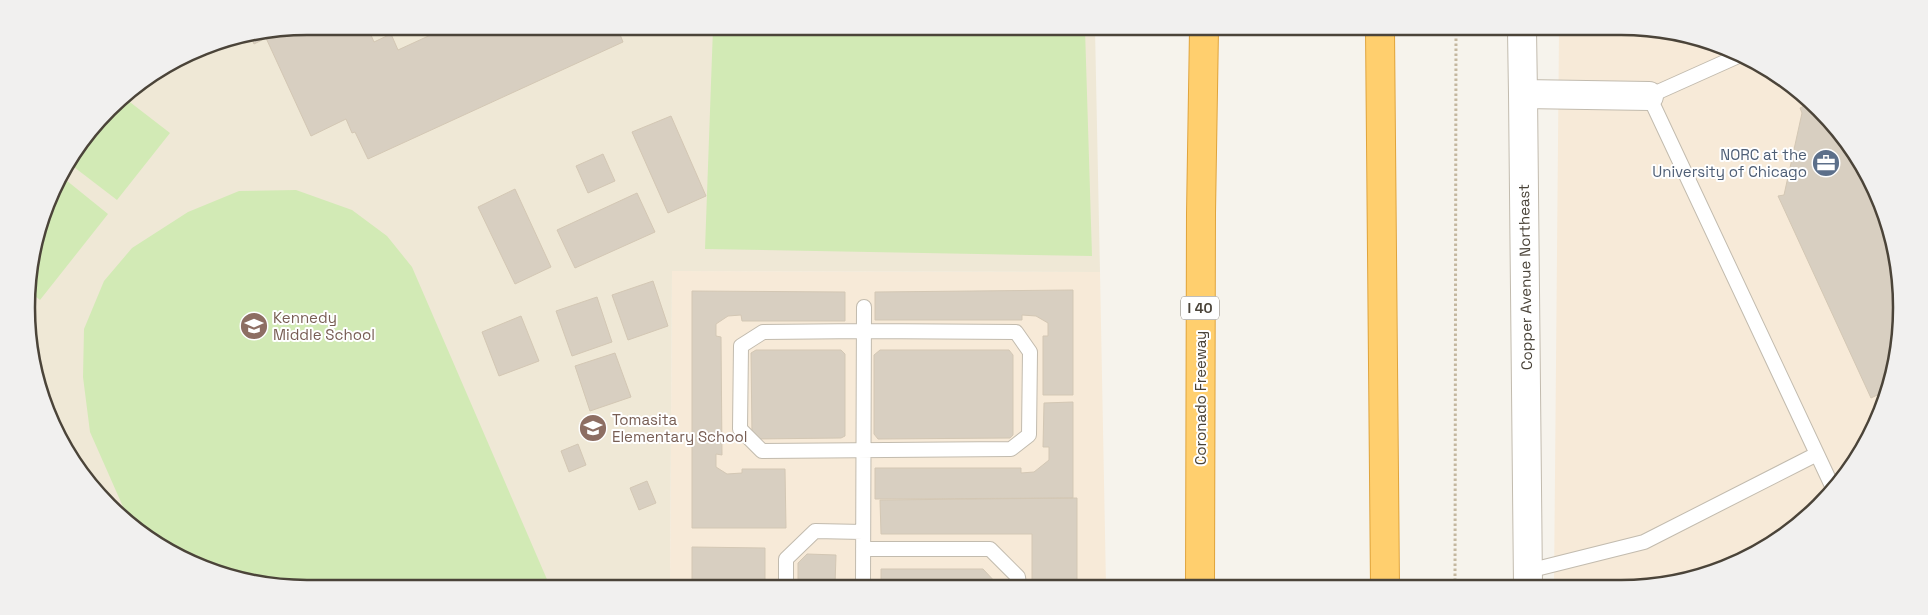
<svg xmlns="http://www.w3.org/2000/svg" width="1928" height="615" viewBox="0 0 1928 615" font-family="'Space Grotesk',sans-serif">
<rect width="100%" height="100%" fill="#f6f3ec"/>
<path fill="#f7ead8" d="M1559,31L1676,32L1777,74L1855,151L1896,253V363L1864,448L1819,507L1745,560L1657,586H1554Z
M672,271L1100,272L1106,585L670,584Z"/>
<path fill="#efe8d6" d="M308,26L1095,29L1100,272L672,271L670,584L252,583L151,541L74,464L36,380L29,271L55,183L122,96L200,48Z"/>
<path fill="#d2eab5" d="M713,28L1085,29L1092,256L705,249Z
M122,96L170,133L117,200L70,164Z
M61,176L108,214L40,300L30,292L29,271L55,183Z
M296,190L352,210L387,236L412,267L549,584L252,583L151,541L128,518L90,432L83,377L84,329L104,281L132,248L188,212L239,191Z"/>
<path fill="#d8cfc1" stroke="#d3c7b4" d="M308,26H367L374,42L391,34L398,50L448,27H617L623,42L368,159L355,132L352,133L346,119L311,136L266,38L254,44L251,37Z
M1808,104L1855,151L1896,253V363L1886,391L1871,398L1778,196L1784,195L1802,113L1800,108Z
M671,116L706,196L668,213L632,132Z
M603,154L615,181L588,193L576,166Z
M515,189L551,267L515,284L478,207Z
M637,193L655,232L575,268L557,230Z
M653,281L668,326L628,340L612,295Z
M1073,290V395H1043V336H1048V323L1036,316L1022,315V320H875V292Z
M692,291L845,292V321H742L741,315L728,316L716,324V336L721,337L722,455L716,454V467L727,474L742,473V469H785L786,528H692Z
M597,297L612,342L572,356L556,311Z
M521,316L539,361L499,376L482,332Z
M756,350H841L845,354V436L841,438L755,439L752,436L751,353Z
M880,350H1009L1013,355V435L1010,438L878,439L874,434V355Z
M615,353L631,397L590,411L575,366Z
M1073,402V498L875,499V468H1021V473L1034,472L1049,460V447H1043L1044,403Z
M578,444L586,465L569,472L561,451Z
M647,481L656,503L639,510L630,488Z
M1077,498V585H1032V534H881L880,500Z
M692,547L765,548V584H692Z
M807,554L836,555L835,585L798,584V563Z
M881,569H983L998,585H881Z"/>
<g fill="none" stroke-linecap="round" stroke-linejoin="round">
<defs>
<path id="service" d="M1736,57L1649,96L1833,488
M864,331L1016,332L1030,352L1029,435L1011,449L762,451L740,429L741,346L763,332Z
M863,549H990L1018,577L1019,585
M1528,571L1644,542L1817,454
M786,584V559L815,531L863,532
M863,585L864,307"/>
<path id="minor" d="M1522,31L1523,94
M1528,586L1523,94L1649,96"/>
<path id="motorway" d="M1380,31L1385,586
M1200,585L1201,213L1204,30"/>
</defs>
<use href="#service" stroke="#c2bbae" stroke-width="16"/>
<use href="#minor" stroke="#c2bbae" stroke-width="30"/>
<use href="#motorway" stroke="#e0a43c" stroke-width="30"/>
<path stroke="#c4b79f" stroke-width="3" stroke-dasharray="2.5 2.5" stroke-linecap="butt" d="M1455,586L1456,31"/>
<use href="#service" stroke="#fff" stroke-width="14"/>
<use href="#minor" stroke="#fff" stroke-width="28"/>
<use href="#motorway" stroke="#ffcf6e" stroke-width="28"/>
</g>
<defs>
<symbol id="office-disc" viewBox="-11 -11 22 22"><circle r="9.5" fill="#5c6f8a" stroke="#fff"/><path d="M-6-3h4V-5.5h4V-3h4V5H-6ZM-1-4.5V-3h2v-1.5ZM-6 0V1H6V0Z" fill="#fff"/></symbol>
<symbol id="school-disc" viewBox="-11 -11 22 22"><circle r="9.5" fill="#8d6e63" stroke="#fff"/><path d="M0-5L7-2L0 1L-7-2ZM-4 1L0 2.5L4 1V4Q0 6-4 4Z" fill="#fff"/></symbol>
</defs>
<g fill-rule="evenodd">
<use href="#office-disc" x="1810" y="147" width="32" height="32"/>
<use href="#school-disc" x="238" y="310" width="32" height="32"/>
<use href="#school-disc" x="577" y="412" width="32" height="32"/>
</g>
<g text-anchor="middle" dominant-baseline="central" stroke-width="4" stroke-linejoin="round" paint-order="stroke">
<rect fill="#fff" stroke="#817c74" stroke-width="1" x="1181" y="296.5" width="38" height="23" rx="4"/>
<g font-size="14" font-weight="bold" fill="#4b4439">
<text x="1200" y="308">I 40</text>
</g>
<g font-size="15" fill="#4e5e75" stroke="#fff" text-anchor="end">
<text x="1807" y="154">NORC at the<tspan x="1807" dy="17">University of Chicago</tspan></text>
</g>
<g font-size="15" fill="#4b4439" stroke="#fff">
<text transform="translate(1525 277) rotate(-91)">Copper Avenue Northeast</text>
<text transform="translate(1200 398) rotate(-90)">Coronado Freeway</text>
</g>
<g font-size="15" fill="#785e54" stroke="#fff" text-anchor="start">
<text x="273" y="317">Kennedy<tspan x="273" dy="17">Middle School</tspan></text>
<text x="612" y="419">Tomasita<tspan x="612" dy="17">Elementary School</tspan></text>
</g>
</g>
<path d="M0 0H1928V615H0ZM307 35H1621A272 272 0 0 1 1893 307V308A272 272 0 0 1 1621 580H307A272 272 0 0 1 35 308V307A272 272 0 0 1 307 35Z" fill="#f1f0ef" fill-rule="evenodd"/>
<path fill="none" stroke="#4b4439" stroke-width="2.5" d="M307 35H1621A272 272 0 0 1 1893 307V308A272 272 0 0 1 1621 580H307A272 272 0 0 1 35 308V307A272 272 0 0 1 307 35Z"/>
</svg>
